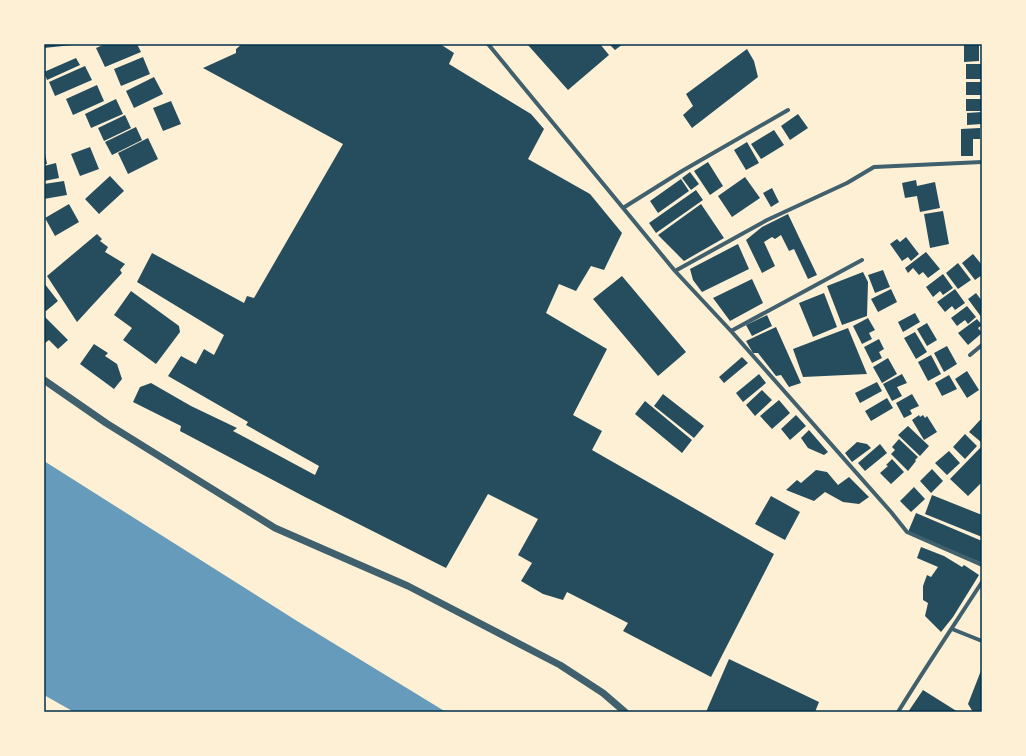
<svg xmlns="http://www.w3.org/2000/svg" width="1026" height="756" viewBox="0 0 1026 756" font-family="Mulish,sans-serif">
<rect width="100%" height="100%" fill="#fdf0d5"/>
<path fill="#669bbc" d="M44,461L297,621L446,712H74L44,695Z"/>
<path fill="#264d5e" d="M44,44H72V45L44,48Z
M105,44H137L141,52L105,67L96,48Z
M242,44H440L454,53L449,64L531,114L544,129L528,159L590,194L622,233L604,270L591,266L576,291L559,284L546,313L607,349L573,415L602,431L592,450L774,554L711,677L623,631L628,623L567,592L563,600L543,594L521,581L532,563L518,555L538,519L488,494L446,568L305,497L180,431L181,426L133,402L140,387L151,383L191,406L237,428L233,431L315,475L319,466L246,425L248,422L168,376L181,356L196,364L204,349L214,355L224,335L137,282L152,253L244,303L247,296L254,298L343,144L203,68L236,53V49Z
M527,44H600L609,55L568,90Z
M609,44H623L615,50Z
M964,44H979V61L964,62Z
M747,49L754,61L758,77L692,128L683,115L693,106L686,94Z
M143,57L150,74L121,86L114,69Z
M76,58L80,65L47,80L44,72Z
M966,64H982V79H966Z
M85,66L92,80L55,96L49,82Z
M154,77L163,94L134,108L126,91Z
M966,82H982V95H966Z
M97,85L104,101L73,115L66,99Z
M116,99L123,114L91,128L85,114Z
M966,99H982V111H966Z
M171,101L181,124L163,131L153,108Z
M982,112V124L967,125V113Z
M798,114L808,128L790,140L781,126Z
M125,115L131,128L104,141L98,128Z
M136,127L142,140L112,155L105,142Z
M980,128V139H973V156H961V129Z
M774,130L784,145L761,159L751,144Z
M148,138L158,159L128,174L118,153Z
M747,142L759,163L746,170L734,150Z
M90,147L99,169L80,176L71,154Z
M44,148L47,164H44Z
M708,162L723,186L710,195L694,171Z
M56,163L59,178L44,181V166Z
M690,172L699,184L691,190L682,178Z
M110,176L124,191L99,214L85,199Z
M745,177L760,198L732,217L718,196Z
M681,179L689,191L658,213L650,201Z
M916,180L917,186L935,182L940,208L920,212L917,196L905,198L902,183Z
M64,181L67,195L44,199V184Z
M772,188L779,202L771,207L763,193Z
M696,190L703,200L656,233L649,223Z
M69,204L79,222L55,236L45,218Z
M701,204L724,238L684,261L658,235Z
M943,211L949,244L930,248L924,214Z
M788,214L817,275L808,279L794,249L789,251L781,235L775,239L772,237L764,242L775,266L762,273L746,240L762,227Z
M97,234L102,239L100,241L108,247L105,252L125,264L120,270L122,273L77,322L47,276Z
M906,237L919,254L911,261L908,257L902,261L890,244L897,239L900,242Z
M738,244L749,269L702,292L693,280L690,269Z
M926,252L940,269L928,278L923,272L919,275L913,268L908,273L905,268Z
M973,254L982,265V275L975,280L962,263Z
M958,263L971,280L958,289L946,273Z
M883,270L890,287L875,293L868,275Z
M863,272L868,282L867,316L842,325L827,286Z
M943,274L953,288L943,295L940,291L933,297L926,287Z
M622,276L686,352L658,376L593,299Z
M752,279L763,303L730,321L713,298Z
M44,283L58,301L46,311L44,309Z
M891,289L897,302L878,312L871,299Z
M955,289L965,303L955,310L952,306L945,312L937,302Z
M131,291L179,326L180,332L156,364L123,340L132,328L114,315Z
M824,293L837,327L813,337L799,303Z
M976,293L982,301V318L968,299Z
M967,306L976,317L968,324L965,320L957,326L951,318Z
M915,313L920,322L903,332L898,322Z
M767,315L772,326L752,336L746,325Z
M44,316L68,340L58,349L49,340L45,343L44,342Z
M868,318L875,330L869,333L872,339L862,344L853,326Z
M977,319L982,325L978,328L982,333L968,345L958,333Z
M927,323L937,340L927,346L917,329Z
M776,327L801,383L789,387L781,375L776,376L758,353H753L746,341Z
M848,328L867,374L803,377L793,349Z
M915,332L927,352L916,359L904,338Z
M879,339L884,349L879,352L882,358L872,363L864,347Z
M94,344L108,353L105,356L117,364L122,379L114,389L80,364Z
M947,346L957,364L944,372L934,353Z
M931,355L941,374L928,381L918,362Z
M742,357L748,363L724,383L719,377Z
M888,358L897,374L882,383L873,367Z
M967,371L979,390L967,398L955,379Z
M759,374L766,383L743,402L736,393Z
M902,374L907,383L897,387L902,396L892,401L883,384Z
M949,375L957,389L942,396L935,383Z
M877,382L882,391L860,403L855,393Z
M762,390L772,400L755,416L746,405Z
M663,394L704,426L694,438L654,406Z
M912,394L919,406L910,410L912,414L904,418L896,403Z
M887,398L893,408L871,421L865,411Z
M779,400L790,413L772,429L760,416Z
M645,401L692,440L682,453L635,414Z
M796,415L806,426L790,440L781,429Z
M919,415L920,417L923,415L925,418L927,416L937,432L924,440L912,420Z
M980,420L982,421L981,442L969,432Z
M908,426L929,446L920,456L898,435Z
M809,430L828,452L824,455L808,448L801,438Z
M965,434L977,446L965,459L953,447Z
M899,439L918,457L915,460L916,461L908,471L891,454L895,450L892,447Z
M857,442L867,444L871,448L852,462L845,453Z
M880,444L887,453L865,471L858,463Z
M982,446V482L968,496L950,479Z
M949,451L960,463L947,475L935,463Z
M892,459L904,472L891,484L880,473L888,466L886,465Z
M932,469L943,481L931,493L920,481Z
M816,470L827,472L838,485L849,477L869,497L859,504L843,502L825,492L814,501L786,490L797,480L801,483Z
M914,487L925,499L911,512L900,501Z
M932,495L982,515V537L925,514Z
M771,496L800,512L785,540L755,524Z
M916,513L982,541V563L908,532Z
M921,547L944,556L962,567L964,565L979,575L953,617L941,632L925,616L928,603L923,600V586L927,575L931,577L938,567L917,558Z
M729,659L819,702L815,712H706Z
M982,668V712H973L968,704Z
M923,690L958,712H908Z"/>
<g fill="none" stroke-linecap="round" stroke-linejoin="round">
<path stroke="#3f606c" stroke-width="4" d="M488,44L675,271L731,331L891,512L907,532L982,565
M623,208L682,171L788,110
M675,271L767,220L847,183L874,167L982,162
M731,331L862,260
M970,355L982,345
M952,629L982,641
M898,712C925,668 954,625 982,582"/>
<path stroke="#3f606c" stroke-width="7" d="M44,380L106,423L275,528L408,586L560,665L603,693L625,712"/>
</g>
<rect width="1026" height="756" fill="none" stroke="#fdf0d5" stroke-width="90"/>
<rect x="45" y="45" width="936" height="666" fill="none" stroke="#003049" stroke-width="1.5"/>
</svg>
